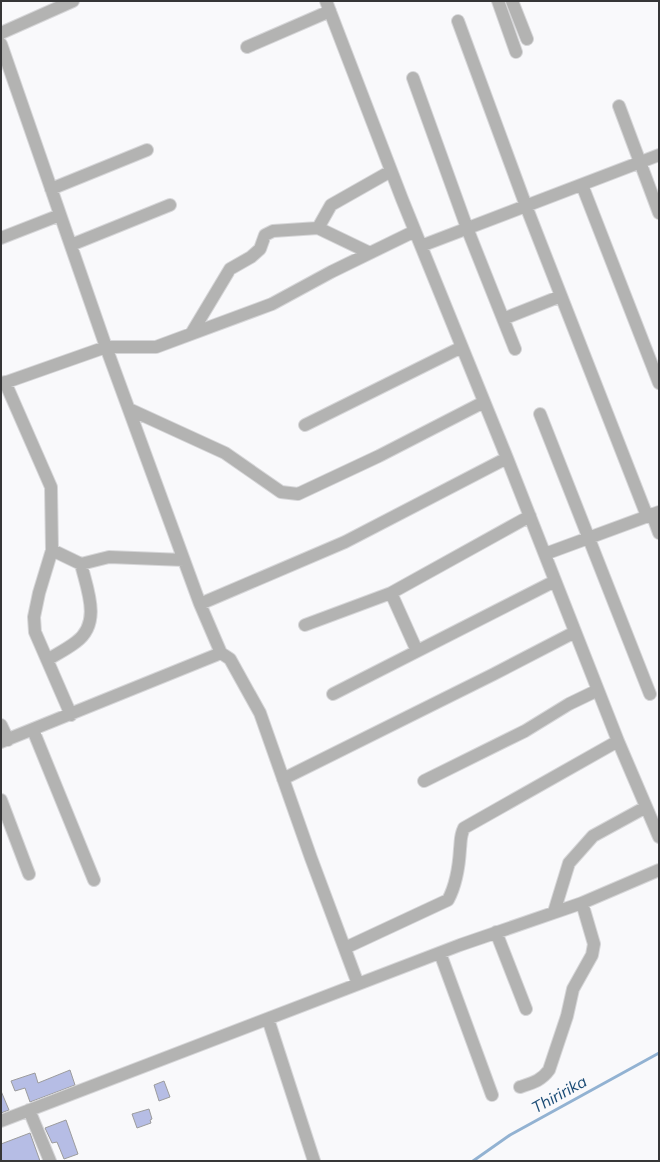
<svg xmlns="http://www.w3.org/2000/svg" width="660" height="1162" viewBox="0 0 660 1162" font-family="Mulish,sans-serif">
<rect width="100%" height="100%" fill="#f9f9fb"/>
<g fill="none" stroke-linecap="round" stroke-linejoin="round">
<path stroke="#92b2d2" stroke-width="3" d="M473,1161L510,1135L659,1053"/>
</g>
<path fill="#b6bde5" stroke="#9c9c9d" d="M70,1070L75,1085L30,1102L25,1088L15,1091L11,1081L35,1073L38,1083Z
M164,1081L170,1097L159,1101L154,1085Z
M1,1091L9,1110L1,1113Z
M149,1109L152,1119L150,1120L151,1123L137,1128L132,1114Z
M66,1120L78,1154L64,1159L57,1142L52,1143L45,1128Z
M30,1133L40,1161H1V1144Z"/>
<g fill="none" stroke-linecap="round" stroke-linejoin="round">
<defs>
<path id="minor" d="M326,1L402,199L507,458L618,741L659,837
M498,1L516,52
M512,1L527,39
M458,21L526,206L647,516
M1,33L73,1
M1,44L106,347L200,604L221,653L1,742
M247,47L330,11
M413,78L467,228L515,349
M619,106L659,213
M582,185L659,383
M51,189L147,150
M1,238L60,215
M71,245L170,205
M421,246L659,155
M370,253L318,228L331,205L391,171
M503,319L561,296
M191,334L230,269L251,257L260,249L265,235L273,231L318,228
M5,382L51,487L52,550L39,593L34,617L35,632L71,715
M1,384L106,347H156L272,304L331,272L415,231
M129,409L225,453L281,492L298,494L379,456L484,402
M540,414L650,694
M305,425L462,347
M652,514L659,533
M52,550L81,564L109,557L184,560
M545,554L659,512
M391,593L417,651
M200,604L345,542L507,458
M305,625L391,593L530,516
M221,653L230,659L260,713L311,858L358,984
M47,660C57,654 67,649 76,642C102,623 87,589 81,564
M333,694L555,581
M1,725L8,740
M33,730L94,880
M283,779L494,674L575,632
M424,781L525,731L569,704L598,690
M1,800L29,874
M554,912L569,863L593,836L646,807
M496,932L526,1009
M345,948L448,900C456,885 459,866 460,849C461,841 460,836 464,828L618,741
M440,953L492,1095
M268,1019L314,1161
M520,1087C532,1083 541,1081 549,1070L567,1016L573,989L592,955L594,944L582,903
M29,1110L50,1161
M1,1121L460,945L582,903L659,870"/>
</defs>
<use href="#minor" stroke="#d6d6d8" stroke-width="14"/>
<use href="#minor" stroke="#b3b3b2" stroke-width="12"/>
</g>
<g text-anchor="middle" dominant-baseline="central" stroke-width="3" stroke-linejoin="round" paint-order="stroke">
<g font-size="16" font-style="italic" fill="#1b4c76" stroke="#f9f9fb">
<text transform="translate(559 1094) rotate(-29)">Thiririka</text>
</g>
</g>
<rect width="660" height="1162" fill="none" stroke="#363637" stroke-width="4"/>
</svg>
